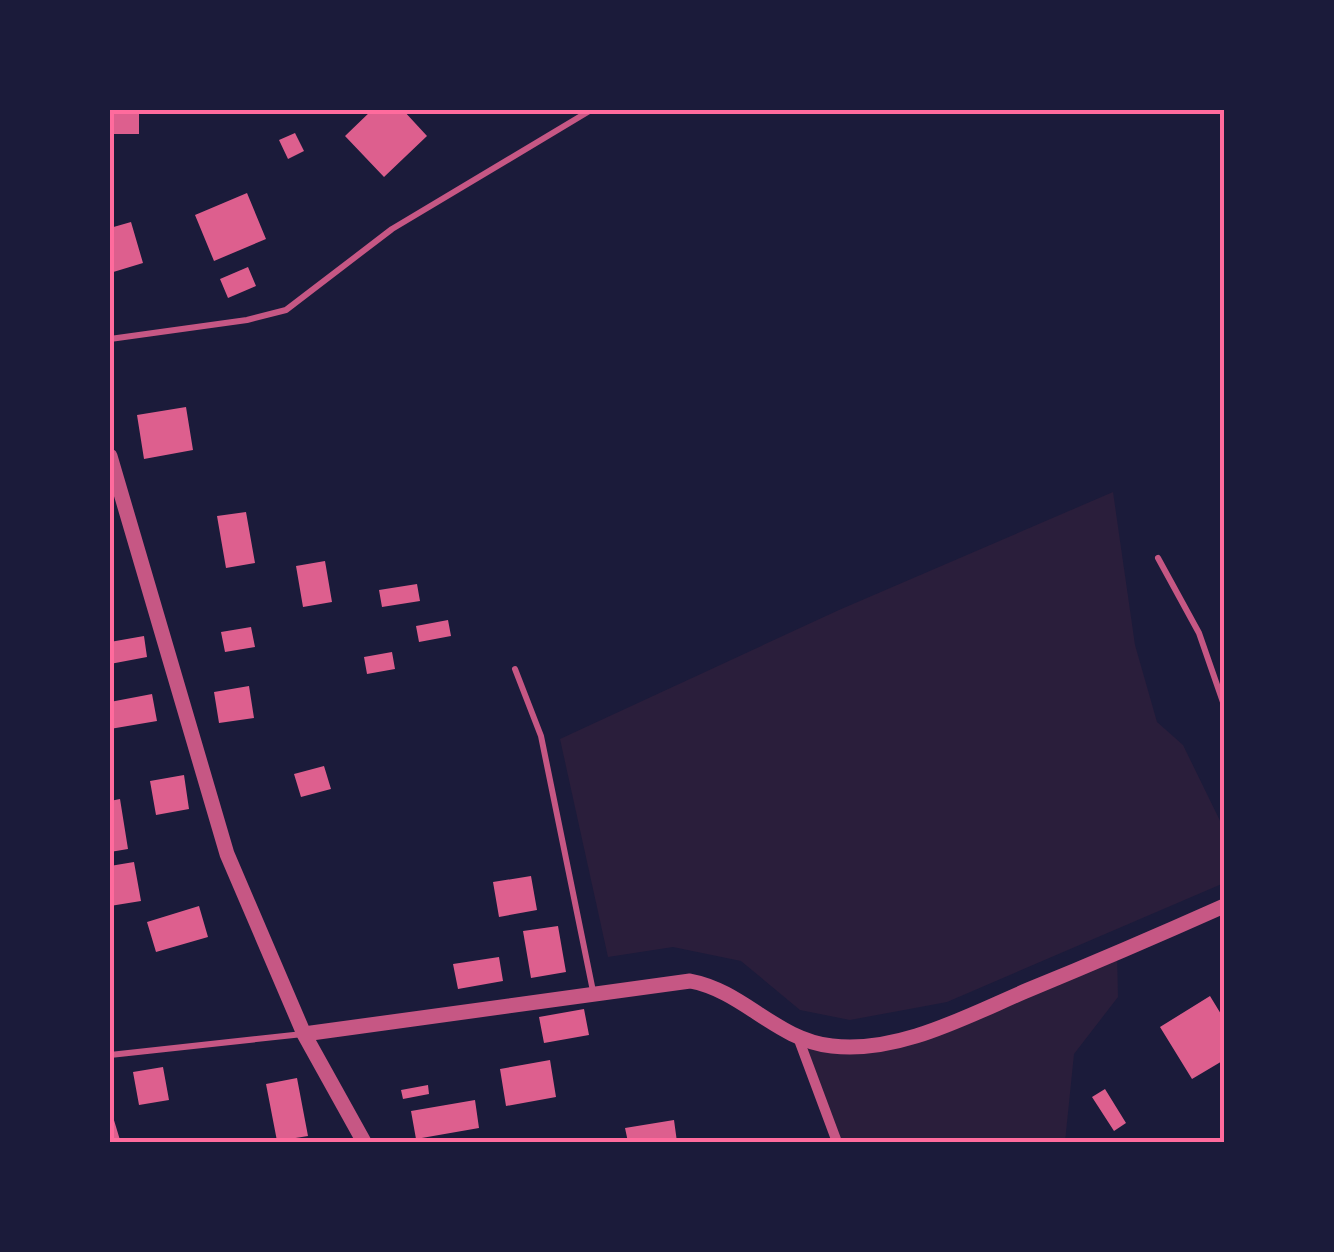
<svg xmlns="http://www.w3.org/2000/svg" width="1334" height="1252" viewBox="0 0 1334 1252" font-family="'Times New Roman',serif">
<rect width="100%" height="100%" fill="#1b1b3a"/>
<path fill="#2a1e3b" d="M1113,492L1135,645L1157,722L1183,745L1224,829V883L947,1002L850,1020L800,1010L741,961L673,947L608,957L560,739L839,610Z
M1117,953L1118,997L1074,1054L1065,1142H841L799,1040H899Z"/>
<path fill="#dd5f8e" d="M110,110H139V134H110Z
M372,110H403L427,136L384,177L345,136Z
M295,133L304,151L288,159L279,140Z
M247,193L266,239L214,261L195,215Z
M131,222L143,263L110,273V228Z
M248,267L256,286L228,298L220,279Z
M186,407L193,450L144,459L137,415Z
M246,512L255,563L226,568L217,516Z
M325,561L332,602L303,607L296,566Z
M417,584L420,601L382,607L379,590Z
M448,620L451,636L419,642L416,626Z
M251,627L255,647L225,652L221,632Z
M144,636L147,657L110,664V642Z
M392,652L395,669L367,674L364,657Z
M249,686L254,718L219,723L214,692Z
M152,694L157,721L110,729V702Z
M324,766L331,789L301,797L294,774Z
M184,775L189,809L156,815L150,781Z
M120,799L128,849L110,852V801Z
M134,862L141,901L110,906V866Z
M531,876L537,910L499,917L493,882Z
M199,906L208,937L156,952L147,922Z
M558,926L566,972L531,978L523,931Z
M499,957L503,981L458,989L453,964Z
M1210,996L1224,1019V1060L1192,1079L1160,1027Z
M584,1009L589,1035L544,1043L539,1017Z
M550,1060L556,1097L506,1106L500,1069Z
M163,1067L169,1100L139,1105L133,1072Z
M297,1078L308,1136L277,1141L266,1084Z
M428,1085L429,1094L403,1099L401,1090Z
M1105,1089L1126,1123L1114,1131L1092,1097Z
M475,1100L479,1128L416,1139L411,1111Z
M110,1107L120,1140L111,1142H110Z
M674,1120L677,1142H628L625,1128Z"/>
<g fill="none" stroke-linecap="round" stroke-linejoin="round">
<path stroke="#c65784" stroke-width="6" d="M110,339L247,320L286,310L392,229L591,110
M1158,558L1199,633L1224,705
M515,669L541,736L593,991
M110,1055L303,1034"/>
<path stroke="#c65784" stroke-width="10" d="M799,1040L837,1142"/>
<path stroke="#c65784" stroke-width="15" d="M110,456L227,854L304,1034L364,1142
M304,1034L690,981C744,991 776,1040 832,1046C899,1054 969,1015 1028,990C1094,963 1159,935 1224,906"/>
</g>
<rect width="1334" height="1252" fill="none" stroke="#1b1b3a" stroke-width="225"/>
<rect x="112" y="112" width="1110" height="1028" fill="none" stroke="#ff6b9d" stroke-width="4"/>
</svg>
